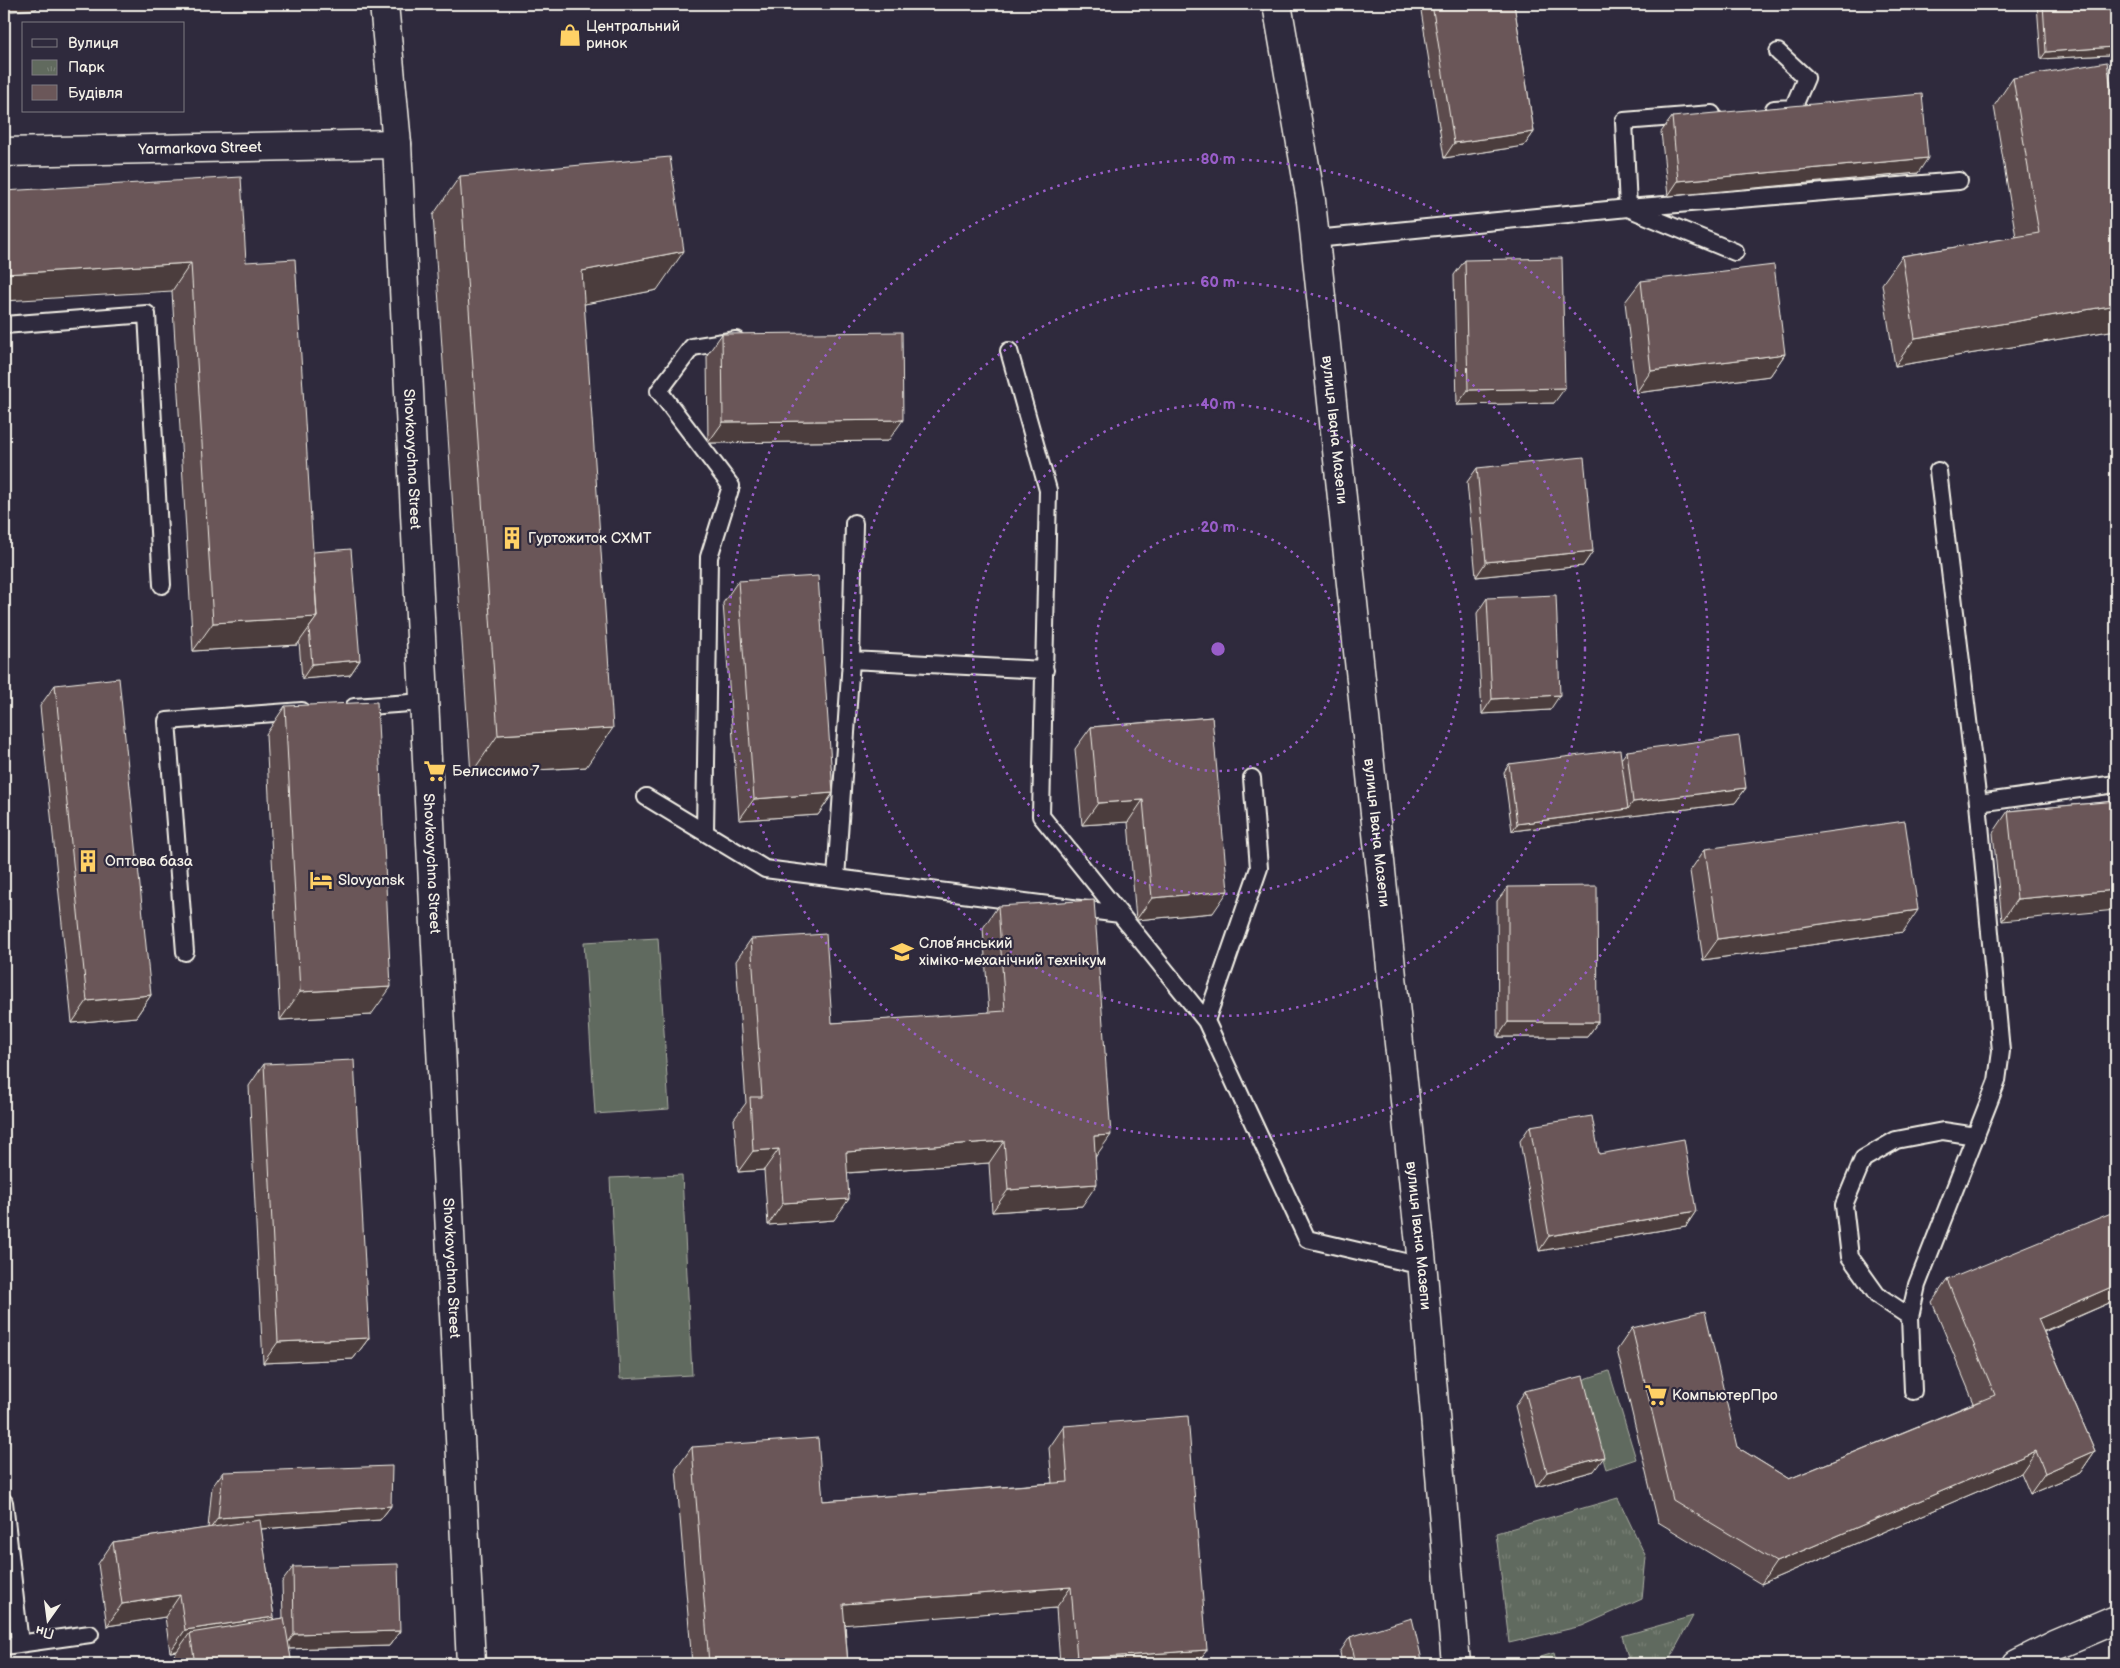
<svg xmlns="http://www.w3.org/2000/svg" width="2120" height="1668" viewBox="0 0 2120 1668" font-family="'Balsamiq Sans',sans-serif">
<defs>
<pattern id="park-tufts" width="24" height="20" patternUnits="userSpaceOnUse" patternTransform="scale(1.25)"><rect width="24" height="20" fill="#616a5e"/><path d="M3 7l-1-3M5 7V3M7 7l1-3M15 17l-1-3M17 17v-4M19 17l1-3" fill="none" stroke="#788075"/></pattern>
</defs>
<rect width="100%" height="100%" fill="#2f2a3d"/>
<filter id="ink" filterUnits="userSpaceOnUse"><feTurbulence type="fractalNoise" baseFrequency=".02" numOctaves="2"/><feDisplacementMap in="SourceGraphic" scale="10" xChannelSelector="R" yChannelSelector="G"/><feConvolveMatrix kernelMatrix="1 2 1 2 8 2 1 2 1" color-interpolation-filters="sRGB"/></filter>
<g filter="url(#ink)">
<path fill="#616a5e" stroke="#aaaea3" d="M658,938L669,1109L595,1114L584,942Z
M682,1175L692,1375L620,1379L610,1178Z
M1609,1371L1636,1459L1606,1469L1579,1381Z"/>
<path fill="url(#park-tufts)" stroke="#aaaea3" d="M1618,1498L1646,1557L1642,1599L1582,1626L1509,1643L1496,1533Z
M1693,1616L1668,1662L1660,1664H1630L1622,1636Z
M1554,1653L1557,1664H1518Z"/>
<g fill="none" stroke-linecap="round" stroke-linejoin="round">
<defs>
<path id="lane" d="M1774,109L1793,108L1806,78L1778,52
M1712,114L1624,121L1628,208L1735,252
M1315,239L1628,208L1959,181
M4,325L147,314L162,585
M1009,351L1048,490L1041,816L1206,1021
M1938,471L1978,803L2116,784
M851,660L854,523
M354,707L424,702
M1252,778L1259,868L1206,1021L1307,1239L1422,1266
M646,797L765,869L1120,914
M705,832L709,557L731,486L659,391L692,347L736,340
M836,878L851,660L1045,670
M185,952L167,721L302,711
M1910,1317L1877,1295L1850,1257L1844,1205L1863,1159L1896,1140L1943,1131L1976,1136
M1913,1391L1910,1317L1917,1285L1997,1081L2001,1051L1978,803
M4,1502L20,1644
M4,1646L90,1634"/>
<g id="street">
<path id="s1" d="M384,4L397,144L471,1664"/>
<path id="s2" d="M1277,4L1311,201L1423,1273L1456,1664"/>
<path id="s3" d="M4,152L397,144"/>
</g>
<path id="secondary" d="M2017,1664L2055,1645L2116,1619"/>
</defs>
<use href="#lane" stroke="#f4f1e8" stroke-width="20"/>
<use href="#street" stroke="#f4f1e8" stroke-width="31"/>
<use href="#secondary" stroke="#f4f1e8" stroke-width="31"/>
<use href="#lane" stroke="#2f2a3d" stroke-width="16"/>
<use href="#street" stroke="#2f2a3d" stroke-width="28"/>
<use href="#secondary" stroke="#2f2a3d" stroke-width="28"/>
</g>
<path fill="#5c4b4d" stroke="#f4f1e8" d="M1420,4H1514L1534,132L1524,146L1444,158Z
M2037,4H2110L2113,47L2108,55L2041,59Z
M2013,78L2116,330L1895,366L1882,284L1902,256L2016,237L1994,106Z
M1672,117L1918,173L1668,196L1661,132Z
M460,176L657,290L584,304L586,767L471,774L433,215Z
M4,191L246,262L313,552L360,660L350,675L302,679L299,642L297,645L193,651L172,291Z
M1465,260L1554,403L1457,405L1454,275Z
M1641,281L1785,354L1770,376L1636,393L1625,302Z
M722,334L888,441L708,443L707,355Z
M1477,468L1593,551L1583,566L1476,577L1467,482Z
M738,581L833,793L818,815L739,820L723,603Z
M1487,598L1550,710L1482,714L1477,613Z
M55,685L151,995L136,1017L72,1023L40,706Z
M285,706L371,1015L280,1020L266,734Z
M1212,717L1213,913L1136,920L1128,822L1082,825L1075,749L1091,727Z
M1627,751L1746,788L1735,803L1512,831L1504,772L1509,764L1622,758Z
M2116,801L2002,921L1993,833L2008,811Z
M1705,849L1903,932L1703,960L1690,871Z
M1508,887L1598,1022L1587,1037H1498L1497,901Z
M998,906L1096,1156L1082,1206L992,1212L989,1163L848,1173L834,1220L768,1225L764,1170L738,1172L734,1119L746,1103L736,961L751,939L832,1023L989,1013L983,928Z
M264,1064L369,1338L353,1359L263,1363L249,1086Z
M1530,1126L1599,1154L1696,1211L1686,1226L1539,1251L1520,1141Z
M1947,1280L2116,1300L2044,1332L2095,1451L2080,1473L2030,1494L2021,1473L1761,1584L1658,1522L1617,1350L1632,1328L1737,1447L1789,1479L1974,1403L1932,1302Z
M1525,1391L1594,1471L1536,1487L1515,1406Z
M1064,1426L1207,1650L1196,1664H1060L1056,1608L845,1624L848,1664H692L676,1469L692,1447L823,1501L1052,1483L1049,1448Z
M223,1472L391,1506L380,1520L261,1529L274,1617L273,1620L283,1618L282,1582L293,1567L400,1631L389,1646L289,1649L292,1664H170V1661L177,1651L170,1652L165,1617L107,1626L98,1564L113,1542L208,1528L212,1487Z
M1350,1637L1423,1664H1342L1340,1652Z"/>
<path fill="#4b3d3e" stroke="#f4f1e8" d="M4,4H39L36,9L4,12Z
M2113,47L2108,55L2041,59L2046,52Z
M1534,132L1524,146L1444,158L1454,143Z
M1928,158L1918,173L1668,196L1678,181Z
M684,251L657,290L554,310L582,271Z
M191,263L172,291L4,301V274Z
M2116,305V330L1895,366L1915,338Z
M1785,354L1770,376L1636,393L1651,371Z
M1565,388L1554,403L1457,405L1468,390Z
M903,420L888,441L708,443L723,422Z
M1593,551L1583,566L1476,577L1486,562Z
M317,617L297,645L193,651L213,623Z
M360,660L350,675L302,679L312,664Z
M1560,695L1550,710L1482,714L1492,699Z
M613,728L586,767L471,774L498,735Z
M1746,788L1735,803L1512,831L1517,824L1628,809L1633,802Z
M833,793L818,815L739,820L754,799Z
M1143,800L1128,822L1082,825L1098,803Z
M2116,890V910L2002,921L2017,899Z
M1228,891L1213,913L1136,920L1152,898Z
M1918,910L1903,932L1703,960L1718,939Z
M391,987L371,1015L280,1020L300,992Z
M151,995L136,1017L72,1023L87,1001Z
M1508,1022H1598L1587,1037H1498Z
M1111,1135L1096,1156L1079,1158L1094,1136Z
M1004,1141L989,1163L831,1174L846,1152Z
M779,1149L764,1170L738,1172L753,1151Z
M1097,1184L1082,1206L992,1212L1008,1190Z
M849,1199L834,1220L768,1225L783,1203Z
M1696,1211L1686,1226L1539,1251L1549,1236Z
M2116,1285V1300L2023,1340L2038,1319Z
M369,1338L353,1359L263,1363L278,1342Z
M2036,1451L2021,1473L1761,1584L1776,1562Z
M2095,1451L2080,1473L2030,1494L2045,1473Z
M1604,1457L1594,1471L1536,1487L1547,1472Z
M391,1506L380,1520L207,1533L218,1518Z
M1071,1587L1056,1608L828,1626L843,1604Z
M180,1595L165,1617L107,1626L122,1604Z
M274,1617L259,1639L190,1633L177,1651L170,1652L185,1630Z
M400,1631L389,1646L284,1649L294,1634Z
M1207,1650L1196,1664H1073L1077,1659Z"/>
<path fill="#6b5759" stroke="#f4f1e8" d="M1432,4H1514L1534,132L1454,143Z
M2043,4H2110L2113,47L2046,52Z
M2107,62L2116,119V305L1915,338L1902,256L2039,233L2013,78Z
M1922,94L1928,158L1678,181L1672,117Z
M670,157L684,251L582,271L613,728L498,735L460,176Z
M241,177L246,262L295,259L317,617L213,623L191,263L4,274V191Z
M1562,258L1565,388L1468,390L1465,260Z
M1774,265L1785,354L1651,371L1641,281Z
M902,332L903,420L723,422L722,334Z
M1584,457L1593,551L1486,562L1477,468Z
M351,549L360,660L312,664L309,628L317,617L313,552Z
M818,576L833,793L754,799L738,581Z
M1556,595L1560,695L1492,699L1487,598Z
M119,678L151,995L87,1001L55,685Z
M377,702L391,987L300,992L285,706Z
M1212,717L1228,891L1152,898L1143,800L1098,803L1091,727Z
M1739,736L1746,788L1633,802L1627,751Z
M1620,750L1628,809L1517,824L1509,764Z
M2116,801V890L2017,899L2008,811Z
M1905,821L1918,910L1718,939L1705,849Z
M1597,886L1598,1022H1508V887Z
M1094,900L1111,1135L1094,1136L1097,1184L1008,1190L1004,1141L846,1152L849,1199L783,1203L779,1149L753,1151L750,1097H762L751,939L826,934L832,1023L1005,1011L998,906Z
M354,1060L369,1338L278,1342L264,1064Z
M1592,1116L1599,1154L1684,1139L1696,1211L1549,1236L1530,1126Z
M2116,1211V1285L2038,1319L2095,1451L2045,1473L2036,1451L1776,1562L1673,1500L1632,1328L1705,1311L1737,1447L1789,1479L1995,1395L1947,1280Z
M1583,1376L1604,1457L1547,1472L1525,1391Z
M1188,1416L1207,1650L1077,1659L1071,1587L843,1604L848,1664H709L692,1447L818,1438L823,1501L1068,1482L1064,1426Z
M392,1466L391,1506L218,1518L223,1472Z
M260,1520L274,1617L185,1630L180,1595L122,1604L113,1542Z
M398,1564L400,1631L294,1634L293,1567Z
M284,1618L292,1664H195L190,1633Z
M1412,1618L1423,1664H1356L1350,1637Z"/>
</g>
<g fill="none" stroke="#995dc9" stroke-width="2.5" stroke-dasharray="2.5 5">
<circle cx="1218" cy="649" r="122"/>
<circle cx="1218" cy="649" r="245"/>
<circle cx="1218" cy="649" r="367"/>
<circle cx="1218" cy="649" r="490"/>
</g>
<defs>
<symbol id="shop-bare" viewBox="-9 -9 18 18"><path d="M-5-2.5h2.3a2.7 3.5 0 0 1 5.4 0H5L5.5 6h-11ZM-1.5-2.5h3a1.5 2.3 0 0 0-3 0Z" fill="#ffd166" stroke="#2f2a3d" stroke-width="2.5" paint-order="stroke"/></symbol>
<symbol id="building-bare" viewBox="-9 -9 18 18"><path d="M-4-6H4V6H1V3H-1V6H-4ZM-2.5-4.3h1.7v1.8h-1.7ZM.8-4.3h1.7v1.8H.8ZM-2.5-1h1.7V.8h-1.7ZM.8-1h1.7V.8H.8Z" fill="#ffd166" stroke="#2f2a3d" stroke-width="2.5" paint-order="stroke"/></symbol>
<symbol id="supermarket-bare" viewBox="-9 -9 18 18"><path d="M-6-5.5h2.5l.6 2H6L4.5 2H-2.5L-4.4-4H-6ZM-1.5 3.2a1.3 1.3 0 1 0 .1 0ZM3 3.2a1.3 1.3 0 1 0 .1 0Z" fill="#ffd166" stroke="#2f2a3d" stroke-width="2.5" paint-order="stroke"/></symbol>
<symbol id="hotel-bare" viewBox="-9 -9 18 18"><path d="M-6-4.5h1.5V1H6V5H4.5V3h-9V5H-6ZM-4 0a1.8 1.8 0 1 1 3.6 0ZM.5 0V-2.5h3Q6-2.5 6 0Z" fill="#ffd166" stroke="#2f2a3d" stroke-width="2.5" paint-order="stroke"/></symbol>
<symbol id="university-bare" viewBox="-9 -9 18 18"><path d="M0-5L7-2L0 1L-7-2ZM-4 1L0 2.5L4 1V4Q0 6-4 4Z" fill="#ffd166" stroke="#2f2a3d" stroke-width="2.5" paint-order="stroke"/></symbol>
</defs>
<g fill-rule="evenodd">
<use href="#shop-bare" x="554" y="19" width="32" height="32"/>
<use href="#building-bare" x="496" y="522" width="32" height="32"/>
<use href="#supermarket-bare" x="419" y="755" width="32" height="32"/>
<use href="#building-bare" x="72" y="845" width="32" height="32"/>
<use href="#hotel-bare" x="305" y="864" width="32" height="32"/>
<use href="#university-bare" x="886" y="936" width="32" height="32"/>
<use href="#supermarket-bare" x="1640" y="1379" width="32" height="32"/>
</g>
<g text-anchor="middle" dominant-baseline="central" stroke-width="4.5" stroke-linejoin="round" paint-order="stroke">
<g font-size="15" fill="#f4f1e8" stroke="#2f2a3d" text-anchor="start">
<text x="586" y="26">Центральний<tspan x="586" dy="17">ринок</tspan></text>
<text x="528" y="538">Гуртожиток СХМТ</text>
<text x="452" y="771">Белиссимо 7</text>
<text x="105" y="861">Оптова база</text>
<text x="338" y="880">Slovyansk</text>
<text x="919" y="943">Слов’янський<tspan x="919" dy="17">хіміко-механічний технікум</tspan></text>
<text x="1672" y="1395">КомпьютерПро</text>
</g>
<g font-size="15" fill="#f4f1e8" stroke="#2f2a3d">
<text stroke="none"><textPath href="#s3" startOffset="196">Yarmarkova Street</textPath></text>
<text stroke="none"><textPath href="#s2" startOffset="430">вулиця Івана Мазепи</textPath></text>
<text stroke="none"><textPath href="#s1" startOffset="456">Shovkovychna Street</textPath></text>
<text stroke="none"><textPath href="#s2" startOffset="835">вулиця Івана Мазепи</textPath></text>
<text stroke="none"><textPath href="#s1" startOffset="861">Shovkovychna Street</textPath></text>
<text stroke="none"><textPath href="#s2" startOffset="1240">вулиця Івана Мазепи</textPath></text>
<text stroke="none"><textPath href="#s1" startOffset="1266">Shovkovychna Street</textPath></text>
</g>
</g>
<circle cx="1218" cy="649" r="8" fill="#995dc9" stroke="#2f2a3d" stroke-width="2.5"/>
<g font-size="15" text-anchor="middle" font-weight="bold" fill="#995dc9" stroke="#2f2a3d" stroke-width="4.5" stroke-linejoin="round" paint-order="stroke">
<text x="1218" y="164">80 m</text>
<text x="1218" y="287">60 m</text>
<text x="1218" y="409">40 m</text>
<text x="1218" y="532">20 m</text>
</g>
<rect width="2120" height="1668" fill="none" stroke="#2f2a3d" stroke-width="20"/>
<rect x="10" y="10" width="2100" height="1648" fill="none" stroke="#f4f1e8" stroke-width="2" filter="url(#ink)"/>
<rect x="22" y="22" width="162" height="90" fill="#2f2a3d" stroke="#7e7a81"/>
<rect x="32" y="39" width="25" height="8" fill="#2f2a3d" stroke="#7e7a81"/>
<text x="68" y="48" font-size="15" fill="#f4f1e8">Вулиця</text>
<rect x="32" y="60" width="25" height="15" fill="url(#park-tufts)" stroke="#7e7a81"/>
<text x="68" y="72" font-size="15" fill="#f4f1e8">Парк</text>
<rect x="32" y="85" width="25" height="15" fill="#6b5759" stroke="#7e7a81"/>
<text x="68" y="98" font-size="15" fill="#f4f1e8">Будівля</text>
<g transform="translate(48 1620) rotate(194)" stroke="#2f2a3d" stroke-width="4" paint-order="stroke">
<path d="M0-4L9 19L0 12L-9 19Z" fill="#f4f1e8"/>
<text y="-8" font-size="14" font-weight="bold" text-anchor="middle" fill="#f4f1e8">Пн</text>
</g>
</svg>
